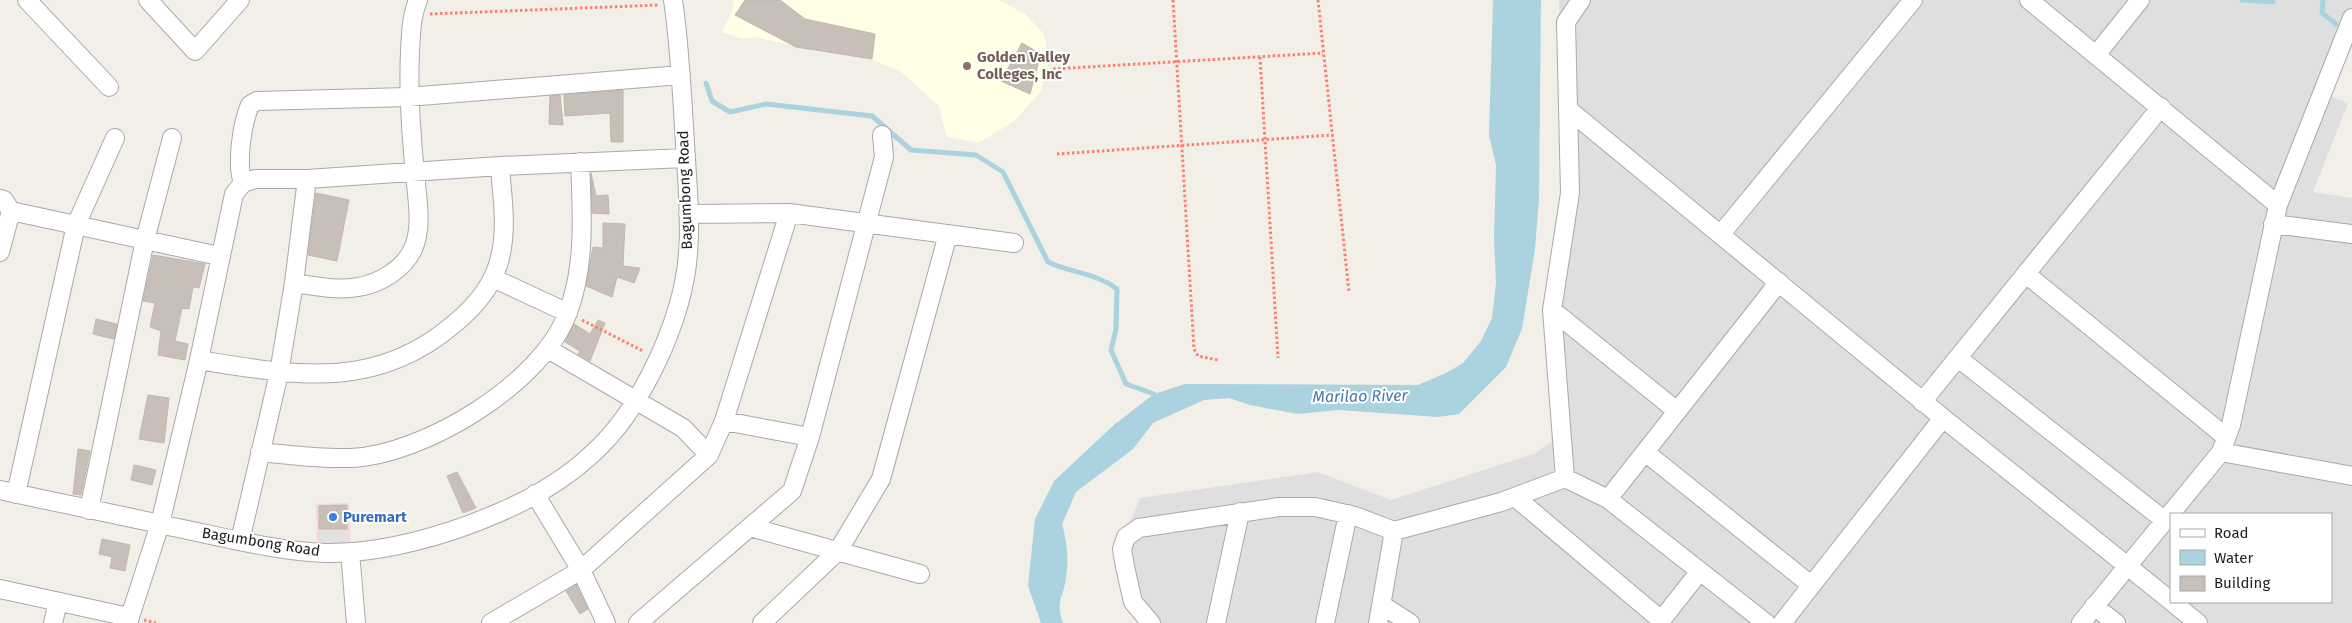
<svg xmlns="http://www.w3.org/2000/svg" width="2352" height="623" viewBox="0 0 2352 623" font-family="'Fira Sans',sans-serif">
<rect width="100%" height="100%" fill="#f2efe9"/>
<path fill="#e0dfdf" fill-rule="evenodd" d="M1559,0H2352V41L2328,95L2348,103L2313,192L2352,198V623H1144L1124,536L1140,498L1318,472L1391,500L1533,454L1552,442L1546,313L1564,193ZM2171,514H2331V602H2171Z"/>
<path fill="#f2dad9" d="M349,503L351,545L317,546L316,504Z"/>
<path fill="#ffffe5" d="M734,0H999L1025,14L1044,34L1049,59L1041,91L1013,122L978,143L946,136L939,106L901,72L871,59L821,52L755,37L743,39L722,32L732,12Z"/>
<path fill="#e2e2e2" d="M320,532H348V544H320Z"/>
<path fill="#aad3df" d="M1493,0H1541L1539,198L1535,249L1522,329L1506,367L1459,414L1438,417L1338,410L1298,414L1250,405L1229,398L1204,400L1153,423L1133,449L1076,492L1062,524C1067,542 1069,559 1066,578C1063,600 1055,599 1063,623H1041L1028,586L1035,519L1054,481L1115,424L1154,394L1185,384L1418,385L1446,373L1463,363L1481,341L1492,318L1496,283L1494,238L1496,165L1489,135Z"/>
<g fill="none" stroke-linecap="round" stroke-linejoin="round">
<path stroke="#aad3df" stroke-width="5" d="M2242,0L2273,2V0
M2323,0L2322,13L2336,24
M706,83L712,101L730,112L766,104L872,116L911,150L976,155L1003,172L1048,262C1071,273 1096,273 1117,289L1116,329L1111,350L1126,384L1154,394"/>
</g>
<path fill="#c7bfb8" stroke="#c4b6ab" d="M745,0H780L805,19L875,34L872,59L796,47L735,15Z
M1022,43L1041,54L1030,94L1001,81Z
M623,90V142H611L610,113L565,116L564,95Z
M560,95L563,125L549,124L550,96Z
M591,173L596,196L608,195L609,214L592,213Z
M316,193L349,200L337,261L308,255Z
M603,223L625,224L623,266L640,268L634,283L617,277L612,297L586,286L593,247L603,248Z
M153,255L205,264L199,288L193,287L189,309L182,308L175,341L188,344L185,360L158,355L161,331L150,327L155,303L143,301Z
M96,319L117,324L114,339L93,334Z
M598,320L605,323L590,361L578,354L580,351L565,342L574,324L590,334Z
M148,395L169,398L164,443L139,439Z
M78,449L90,451L81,495L73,494Z
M134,465L156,470L152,485L131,480Z
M457,472L476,508L463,513L447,476Z
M347,505V529H319V506Z
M102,539L130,545L125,571L110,568L112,557L99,554Z
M576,585L588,609L580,614L566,591Z"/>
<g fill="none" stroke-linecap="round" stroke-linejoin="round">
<defs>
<path id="minor" d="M27,0L109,87
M148,0L195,51L240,0
M2029,0L2278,205
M2096,55L2140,0
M1569,110L1943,418L2171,601
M243,183C236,164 242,124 250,105L257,101L408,97L681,75
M0,199L4,200L11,211L219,256
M688,214L789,213L1014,243
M2273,224L2352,234
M1721,234L1913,0
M0,252L11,211
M2026,274L2226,437
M493,278L568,313
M294,283C315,286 337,291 358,287C379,284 404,269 413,249C423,227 417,198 415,174C411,133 408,93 410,52C411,34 411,17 418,0
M1552,310L1677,411
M548,349L683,428L709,455
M1958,358L2164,520
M199,360C293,375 375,392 454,324C476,306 496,282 501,253C507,225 502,195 500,166
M1922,402L2161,107
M724,421L810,437
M260,452C290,455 321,459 351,458C424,455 543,383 568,312C586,265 582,211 580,162
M1645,452L1811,585
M2221,452L2352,476
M1565,478L1552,310L1570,193L1566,22L1581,0
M1565,478L1608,499L1766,623
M0,490C58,503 116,514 173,527C223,537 275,551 326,553C381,554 448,535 498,513C531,499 565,479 591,455C641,411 683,320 688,254C691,218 687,180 685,143C682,96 680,47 673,0
M16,494L76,225L115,138
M535,494L581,570L606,623
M1515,497L1661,620
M1608,499L1779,282
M89,510L145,240L172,138
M750,527L920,574
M240,541L279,373L294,283L307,179
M350,552L356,623
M0,589L129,617
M2172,602L2198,623
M1382,605L1410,623
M2094,606L2116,623
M53,623L58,602
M128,623L160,524L199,360L234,194L243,183L255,179H307L500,166L685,158
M491,623L581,570L709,455L724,421L789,213
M638,623L792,491L810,437L884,157L882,135
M762,623L838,551L881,479L948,234
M1151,623L1133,602L1125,567L1122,549L1126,537L1139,528L1279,507H1315L1355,516L1394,531L1501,502L1565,478
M1216,623L1240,512
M1325,623L1348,514
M1378,623L1394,531
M1659,623L1700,571
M1782,623L1943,418
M2081,623L2221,452L2231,425L2278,205L2352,18"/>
</defs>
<use href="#minor" stroke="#a9a9a9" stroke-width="20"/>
<path stroke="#fa8072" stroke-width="3" stroke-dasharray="2.5 2.5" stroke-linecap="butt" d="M1173,0L1194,349L1198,356L1218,360
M1318,0L1349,292
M430,14L659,5
M1260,57L1278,358
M1053,69L1323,53
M1057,154L1332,135
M582,320L643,351
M144,620L156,623"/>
<use href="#minor" stroke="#fff" stroke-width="18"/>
</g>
<circle fill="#8d6e63" stroke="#fff" stroke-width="2" cx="967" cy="66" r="5"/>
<circle fill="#3f7fe0" stroke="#fff" stroke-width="2" cx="333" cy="517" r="5"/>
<g text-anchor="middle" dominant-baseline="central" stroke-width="4" stroke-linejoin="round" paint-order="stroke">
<g font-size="15" font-weight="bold" fill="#785e54" stroke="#fff" text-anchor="start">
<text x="977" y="57">Golden Valley<tspan x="977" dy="17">Colleges, Inc</tspan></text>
</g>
<g font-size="15" fill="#222" stroke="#fff">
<text transform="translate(685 190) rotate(-92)">Bagumbong Road</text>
<text transform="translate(261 542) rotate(9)">Bagumbong Road</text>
</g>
<g font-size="15" font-weight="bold" fill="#366cbe" stroke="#fff" text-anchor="start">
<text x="343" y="517">Puremart</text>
</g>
<g font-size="16" font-style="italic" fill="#4a7aab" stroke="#fff">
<text transform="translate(1360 396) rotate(-1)">Marilao River</text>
</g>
</g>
<rect x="2170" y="513" width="162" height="90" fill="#ffffff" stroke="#a7a7a7"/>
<rect x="2180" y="529" width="25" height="8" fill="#ffffff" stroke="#a7a7a7"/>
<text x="2214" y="538" font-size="15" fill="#222222">Road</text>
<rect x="2180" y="550" width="25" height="15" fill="#aad3df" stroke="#a7a7a7"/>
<text x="2214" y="563" font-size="15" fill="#222222">Water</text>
<rect x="2180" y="576" width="25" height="15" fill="#c7bfb8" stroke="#a7a7a7"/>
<text x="2214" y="588" font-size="15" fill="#222222">Building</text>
</svg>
